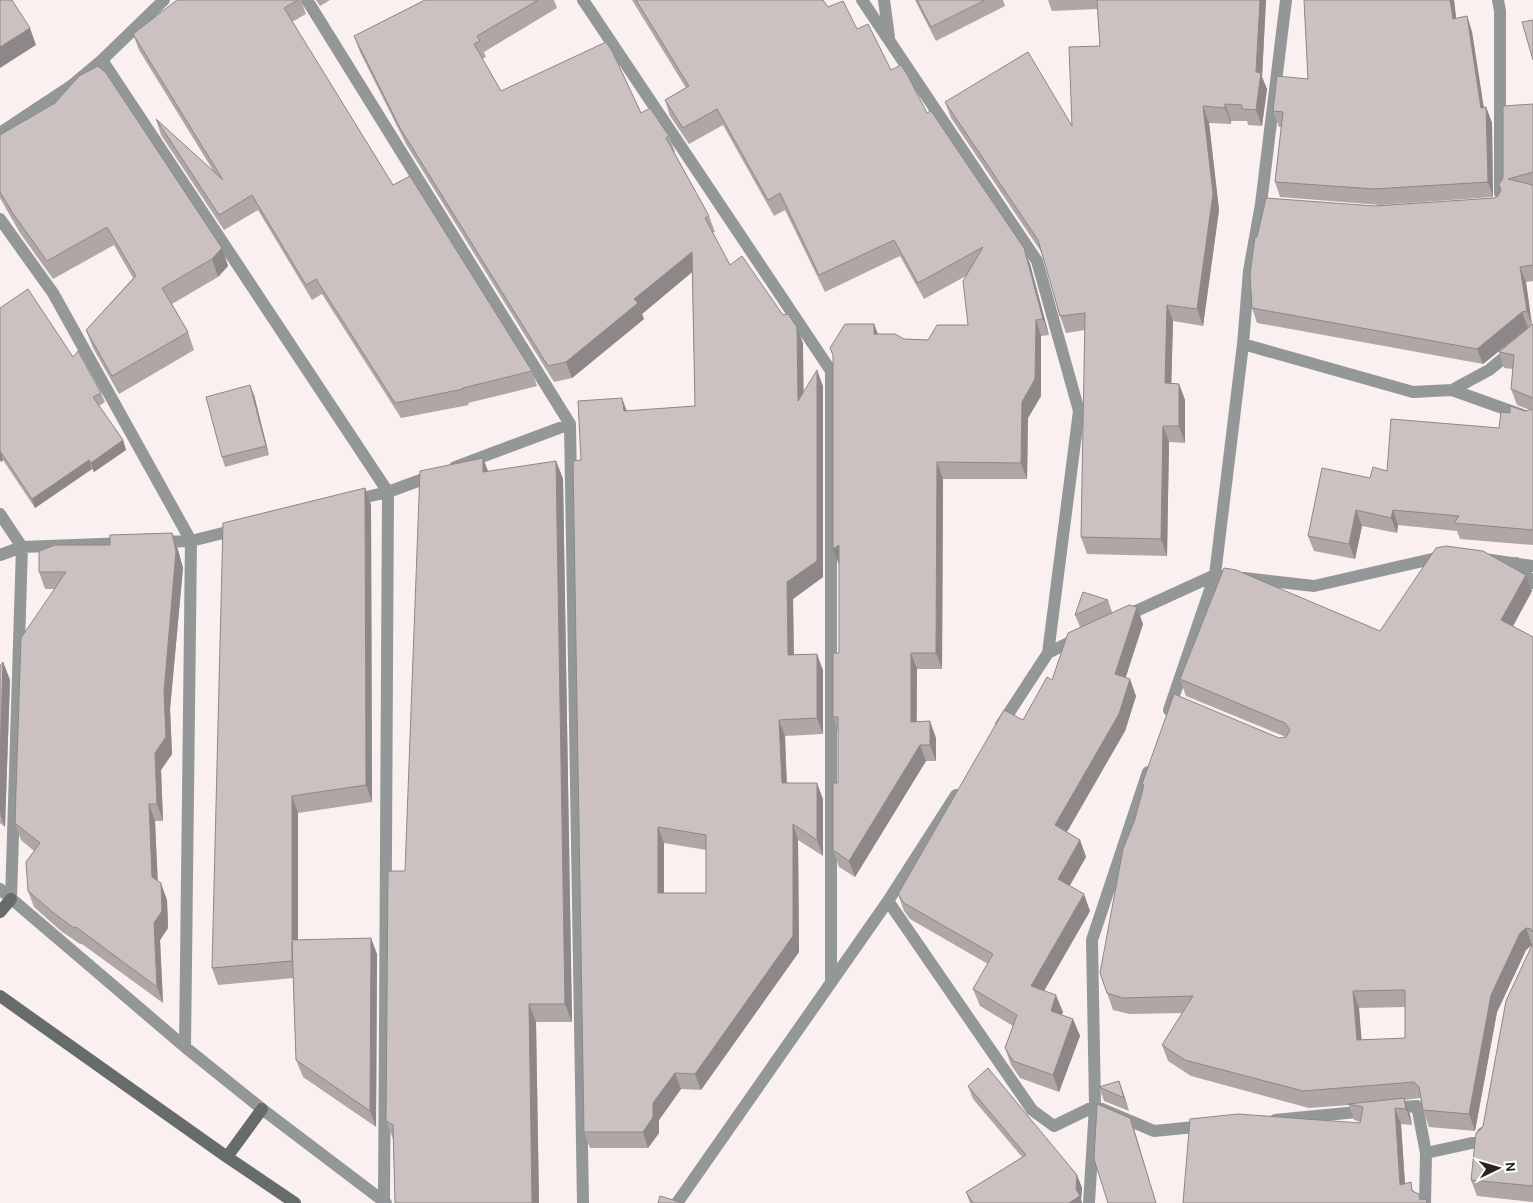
<svg xmlns="http://www.w3.org/2000/svg" width="1533" height="1203" viewBox="0 0 1533 1203" font-family="Karla,sans-serif">
<rect width="100%" height="100%" fill="#faf0f0"/>
<g fill="none" stroke-linecap="round" stroke-linejoin="round">
<path stroke="#939797" stroke-width="12" d="M307,0L570,424L583,1203
M583,0L831,371V983
M862,0L1037,261L1079,411L1048,653
M884,0L889,37
M1498,0L1500,11V193
M102,60L388,492L384,1201
M0,133L71,86L102,60L164,0
M0,219L53,293L191,541L185,1047
M1243,344L1413,392L1452,390L1489,370L1533,334
M1452,390L1533,419
M455,467L570,424
M353,500L388,492L434,475
M0,514L22,547L11,899
M158,542L191,541L239,529
M0,555L22,547L126,543
M1484,559L1533,566
M1516,563L1533,583
M1244,578L1314,586L1445,556
M1123,617L1215,575H1219
M1169,710L1215,575L1243,344L1249,271L1261,204L1286,0
M1001,725L1048,653L1078,638
M0,889L185,1047L262,1109L386,1203
M888,901L1032,1110L1054,1126L1095,1106L1154,1131L1205,1126
M1392,1108L1417,1106L1426,1153L1425,1203
M1275,1120L1367,1111
M1426,1153L1481,1141L1483,1133
M677,1203L888,901L956,795
M1089,1203L1095,1106L1092,940L1148,772"/>
<path stroke="#666c6b" stroke-width="12" d="M0,912L11,899
M0,996L227,1157L295,1203
M227,1157L262,1109"/>
</g>
<path fill="#afa6a6" fill-rule="evenodd" d="M177,0H301L306,14L292,22L393,185L532,371L537,386L468,403L469,405L401,418L322,294L312,300L258,210L224,230L161,135L156,119L214,172L139,50L133,34Z
M316,0H330L320,6Z
M425,0H554L557,8L484,52L486,57L482,59L501,91L641,113L669,136L675,152H674L709,216L715,232L712,233L730,265L803,343V393L823,386V577L793,599L794,655L823,670V734L785,736L787,783L823,799V856L798,840L799,952L701,1090L681,1089L659,1120V1133L648,1148H590L584,1132L581,460L627,411L695,406L692,272L642,314L644,319L572,378L554,382L406,144L360,52L354,36ZM664,843L706,850V893H664Z
M632,0H823L828,7L857,29L927,113L1030,264L1049,335L1041,336V396L1028,418L1027,479H943L942,669H917V722L936,738V761H926L855,877L839,867L833,850L838,783V731L833,717L839,653L874,324L878,334L904,339L928,340L968,325L966,276L924,299L900,256L825,292L785,210L774,216L723,125L689,144L670,116L665,100L686,88Z
M915,0H1003L1005,6L936,41Z
M1048,0H1266L1262,77L1267,89L1262,126L1248,125L1247,121H1231V124L1209,123L1219,210L1203,326L1173,321L1171,383L1179,384L1185,400V443L1169,442L1167,556L1087,554L1081,537L1085,330L1066,333L1060,316L1042,253L951,118L945,102L1072,126L1100,46L1097,9L1052,11Z
M1304,0H1454L1456,18L1467,16L1472,32L1484,108L1486,107L1492,123L1493,197L1380,205L1280,197L1275,182L1281,127H1279L1273,111L1308,79Z
M1533,104V281L1526,282L1532,325L1533,324V545L1460,539L1457,531L1398,525L1397,533L1362,526L1355,559L1314,551L1308,536L1370,478L1387,471L1499,428L1510,413L1530,410L1517,405L1511,389L1513,369L1504,368L1499,352L1530,327L1528,328L1483,364L1257,323L1252,308L1257,237L1375,206L1494,198L1498,196L1501,190L1503,178Z
M0,135L222,248L228,266L218,277L172,304L188,332L194,350L119,394L93,348L86,330L133,278L114,245L53,279L20,233L0,198Z
M0,308L73,357L101,393L105,402L99,406L123,440L126,450L94,472L92,469L35,508L3,460L1,462L0,460Z
M254,395L269,455L225,467L222,457Z
M556,461L563,479L572,1022H536L539,1203H395L393,1139L386,1121L488,472Z
M365,488L371,505L372,802L298,813V940L377,954L376,1127L303,1077L296,1060L293,978L218,985L212,968Z
M172,533L178,550L183,568L170,709L172,754L161,770L163,821H155L158,881L167,900L168,928L160,940L163,1003L82,944H80L61,931L34,907L28,891L34,851L21,840L15,823L54,589H45L39,572L110,545Z
M1526,575L1532,591L1513,626L1533,637V1202L1477,1196L1471,1180L1480,1130L1483,1126L1532,945L1526,950L1497,1012L1475,1131L1429,1127L1423,1110L1421,1100L1420,1098L1405,1100L1410,1115L1412,1125L1401,1124L1405,1183L1415,1192L1419,1194L1421,1200L1428,1203H1183L1360,1123V1122L1354,1120L1349,1105L1309,1108L1191,1076L1168,1061L1162,1045L1182,1013L1129,1014L1113,1010L1100,973L1135,819L1143,788L1142,784L1286,737L1186,696L1180,679L1380,631ZM1405,1007V1038L1361,1040L1359,1008Z
M1108,600L1112,612L1143,624L1126,677L1136,696L1125,731L1067,832L1080,840L1086,857L1069,886L1090,911L1044,991L1063,1012L1061,1015L1073,1019L1080,1036L1059,1092L1020,1078L1011,1065L1005,1048L1013,1026L980,1006L973,989L988,964L910,919L904,911L898,894L1023,720L1052,680L1080,627L1075,615Z
M3,662L10,680L5,827L0,823V666Z
M1119,1081L1124,1095L1129,1111L1104,1101L1099,1087Z
M968,1086L1077,1175L1082,1188L1081,1200L1082,1203H970L966,1192L1022,1157L973,1099Z"/>
<path fill="#8e8787" d="M1260,0H1266L1262,77L1267,89L1262,126L1256,110V72Z
M1450,0H1454L1458,34L1453,19Z
M1467,16L1472,32L1486,123L1481,108Z
M30,28L36,45L0,68V47Z
M1225,104L1231,121V124L1225,108Z
M1203,106L1209,123L1219,210L1203,326L1197,309Z
M1486,107L1492,123L1493,197L1488,182Z
M222,248L228,266L218,277L212,259Z
M1024,248L1030,264L1049,335L1043,319Z
M692,252L697,268L642,314L644,319L572,378L566,362L634,299Z
M1520,267L1526,282L1532,326L1527,311Z
M1167,305L1173,321L1171,399L1165,383Z
M1522,312L1528,328L1483,364L1477,349Z
M1036,320L1041,336V396L1028,418L1027,479L1021,463L1022,402Z
M874,324L880,340L874,334Z
M797,327L803,343L804,418L798,401Z
M817,370L823,386V577L793,599L794,671L788,655L787,582Z
M1179,384L1185,400V443L1179,426Z
M250,385L254,395L269,455L266,446Z
M622,398L628,414L624,411Z
M1163,426L1169,442L1167,556L1161,539Z
M123,440L126,450L94,472L91,463Z
M0,451L3,460L1,462L0,459Z
M483,458L490,476L483,472Z
M89,460L92,469L35,508L32,499Z
M556,461L563,479L572,1022L565,1004Z
M937,462L943,479L942,669L936,653Z
M365,488L371,505L372,802L366,785Z
M1356,510L1362,526L1355,559L1349,544Z
M1393,510L1398,525L1397,533L1391,518Z
M172,533L178,550L183,568L170,709L172,754L161,770L163,821L157,804L155,753L164,692Z
M839,545V565L833,549Z
M1526,575L1532,591L1507,637L1501,620Z
M1137,607L1143,624L1121,691L1115,674Z
M911,653L917,669L916,738L911,722Z
M817,654L823,670V734L817,718Z
M3,662L10,680L5,827L0,813V763Z
M1130,679L1136,696L1125,731L1061,842L1055,825Z
M779,720L785,736L787,799L782,783Z
M930,721L936,738V761L930,745Z
M920,745L926,761L855,877L849,861Z
M817,783L823,799V856L817,840Z
M292,796L298,813V957L292,940Z
M149,804L155,821L158,894L152,877Z
M793,824L798,840L799,952L701,1090L695,1074Z
M658,827L664,843V909L658,893Z
M1080,840L1086,857L1064,896L1058,879Z
M161,883L167,900L168,928L160,940L163,1003L157,987L154,923Z
M1084,894L1090,911L1037,1003L1031,986Z
M1526,928L1532,945L1526,950L1497,1012L1475,1131L1469,1114L1491,995L1520,933Z
M371,938L377,954L376,1127L370,1111Z
M1353,991L1359,1008L1363,1057L1357,1040Z
M1056,995L1063,1012L1057,1028L1051,1011Z
M529,1004L536,1022L539,1203H532Z
M1073,1019L1080,1036L1059,1092L1053,1075Z
M675,1073L681,1089L659,1120V1133L648,1148L643,1132L653,1103Z
M1119,1081L1124,1095L1129,1111L1124,1098Z
M1404,1098L1410,1115L1412,1125L1406,1109Z
M1395,1108L1401,1124L1406,1201L1400,1185Z
M1130,1118L1135,1132L1156,1203Z
M1077,1175L1082,1188L1081,1200L1082,1203H1069L1076,1189Z"/>
<path fill="#cbc1c1" stroke="#8e8787" fill-rule="evenodd" d="M0,0H12L30,28L0,47Z
M177,0H298L284,8L393,185L410,176L532,371L463,388V389L395,403L316,279L306,285L252,195L219,215L156,119L223,180L133,34Z
M425,0H538L477,36L480,41L474,44L501,91L606,42L612,51L641,113L650,108L669,136L666,138L709,216L705,218L730,265L742,256L783,315L788,314L797,327L798,401L817,370V561L787,582L788,655L817,654V718L779,720L782,783H817V840L793,824V936L695,1074L675,1073L653,1103V1117L643,1132H584L573,461L581,460L578,401L622,398L624,411L695,406L692,252L634,299L638,303L566,362L548,366L400,128L354,36ZM658,827L706,835V893H658Z
M636,0H823L828,7L843,1L857,29L868,24L891,70L901,65L908,76L927,113L931,111L1024,248L1043,319L1036,320L1035,379L1022,402L1021,463L937,462L936,653H911V722L930,721V745H920L849,861L833,850V783H838V717H833V653H839V545L833,549V355L830,348L845,324H874V334H895L904,339L928,340L937,325H968L963,281L983,247L918,283L894,240L819,275L780,193L768,200L717,109L683,128L665,100L689,86Z
M917,0H985L931,27Z
M1097,0H1260L1256,72L1261,73L1256,110L1242,109V105L1225,104V108L1203,106L1213,194L1197,309L1167,305L1165,383L1179,384V426H1163L1161,539L1081,537L1085,313L1060,316L1038,240L945,102L1028,52L1072,126L1069,47L1100,46Z
M1304,0H1450L1453,19L1467,16L1481,108L1486,107L1488,182L1374,189L1275,182L1283,112L1273,111L1277,76L1308,79Z
M1533,20V60L1522,22Z
M98,66L106,73L222,248L212,259L162,288L188,332L112,376L86,330L136,276L107,227L47,261L14,215L0,192V135L55,103L79,76Z
M1533,104V172L1508,179L1533,185V265L1520,267L1527,311L1522,312L1477,349L1252,308L1250,274L1255,237H1257L1266,198L1375,206L1494,198L1498,196L1501,190L1499,184L1503,178V106Z
M28,289L73,357L78,351L101,393L93,397L123,440L91,463L89,460L32,499L0,451V308Z
M1533,324V398L1511,389L1514,355L1499,352Z
M250,385L266,446L222,457L206,397Z
M1510,406L1525,411L1533,409V530L1454,523L1459,516L1393,510L1391,518L1356,510L1349,544L1308,536L1322,468L1370,478L1373,467L1387,471L1391,419L1499,428L1501,412L1510,413Z
M483,458V472L556,461L565,1004H529L532,1203H395L393,1125L386,1121L388,871H405L420,471Z
M365,488L366,785L292,796V940L371,938L370,1111L296,1060L292,941V961L212,968L223,523Z
M172,533L176,551L164,692L166,737L155,753L157,804H149L152,877L161,883L162,911L154,923L157,987L76,927L74,928L55,914L28,891L26,862L40,843L15,823L21,638L66,572H39V551L55,545H110V535Z
M1446,546L1483,551L1526,575L1501,620L1533,637V932L1531,929L1526,928L1520,933L1491,995L1469,1114L1423,1110L1419,1087L1414,1082L1303,1091L1185,1060L1162,1045L1193,996L1123,998L1107,993L1100,973L1123,849L1135,819L1144,785L1142,784L1174,694L1279,738L1286,737L1290,730L1285,723L1180,679L1224,568L1236,570L1380,631L1436,548ZM1405,990V1038L1357,1040L1353,991Z
M1083,592L1108,600L1075,615Z
M1129,605L1137,607L1115,674L1130,679L1119,714L1055,825L1080,840L1058,879L1084,894L1031,986L1056,995L1051,1011L1073,1019L1053,1075L1013,1061L1005,1048L1017,1015L973,989L993,954L904,903L898,894L1004,710L1023,720L1047,677L1052,680L1068,633Z
M3,662L0,763V666Z
M1533,943V1186L1471,1180L1476,1133L1480,1130L1483,1126L1506,1001Z
M988,1068L1077,1175L1076,1189L1080,1196L1069,1203H973L966,1192L1026,1155L968,1086Z
M1119,1081L1124,1098L1099,1087Z
M1404,1098L1406,1109L1395,1108L1400,1185L1411,1182L1412,1191L1419,1194L1420,1200L1426,1199L1427,1203H1183L1190,1119L1238,1114L1360,1123L1363,1107L1348,1104Z
M1097,1104L1130,1118L1156,1203H1108L1094,1159Z
M660,1196L683,1203H658Z"/>
<g transform="translate(1498 1168) rotate(85)" stroke="#ffffff" stroke-width="4" paint-order="stroke">
<path d="M0-4L9 19L0 12L-9 19Z" fill="#262322"/>
<text y="-8" font-size="14" font-weight="bold" text-anchor="middle" fill="#262322">N</text>
</g>
</svg>
